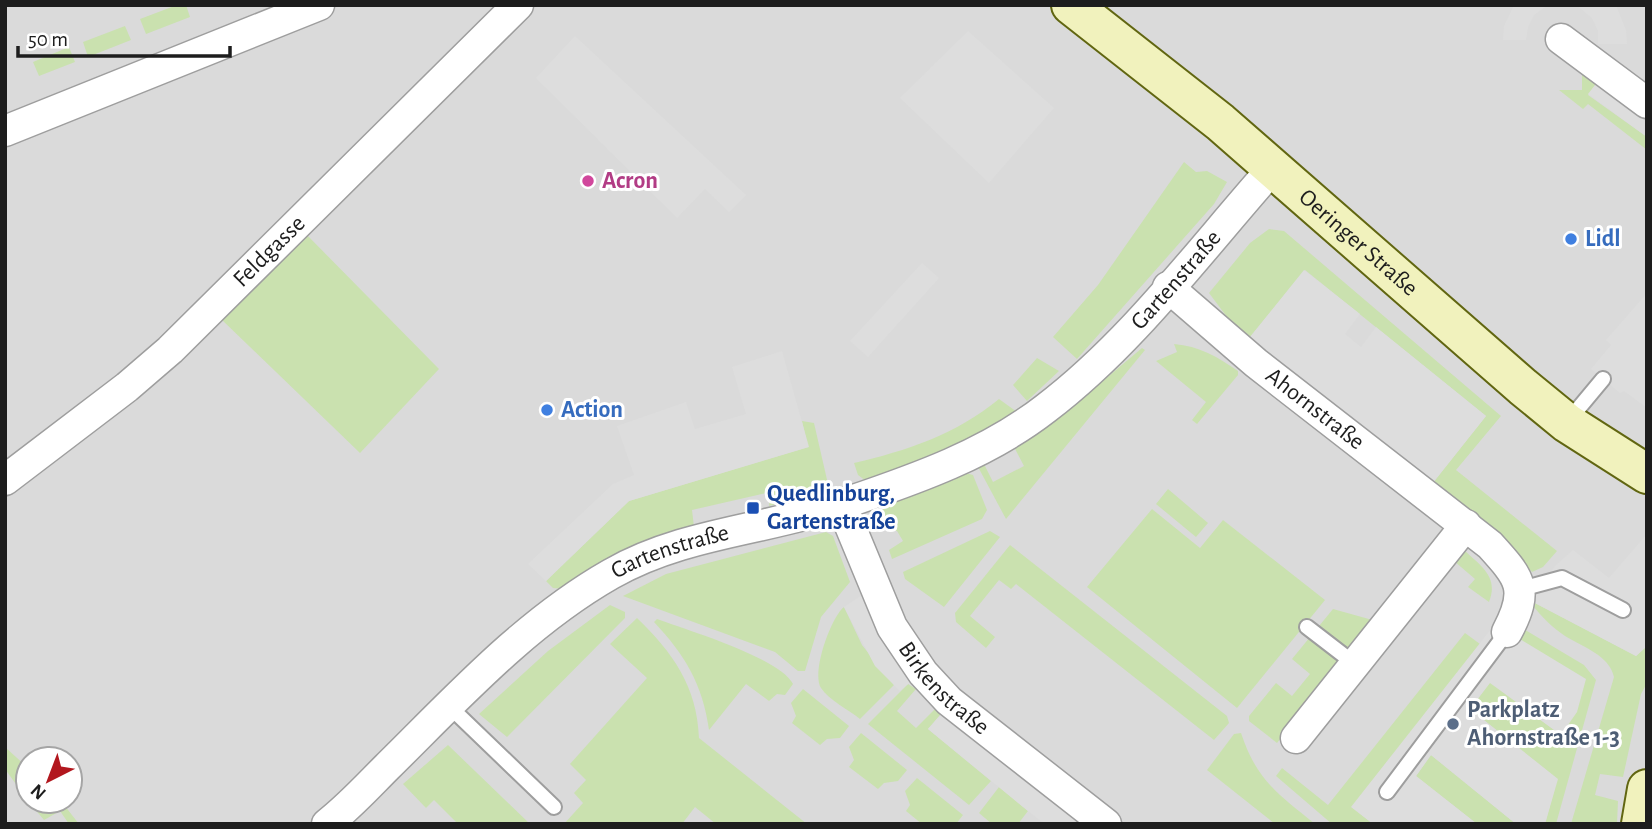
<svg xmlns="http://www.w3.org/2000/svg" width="1652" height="829" viewBox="0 0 1652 829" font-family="'Alegreya Sans',sans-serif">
<rect width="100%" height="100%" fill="#ede9e3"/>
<path fill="#dadada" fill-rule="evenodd" d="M5,5H1647V824H5ZM28,759H70V801H28Z"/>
<path fill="#cae1af" d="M177,5H186L190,17L146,34L140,19Z
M125,26L131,40L88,57L83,42Z
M69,47L75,62L39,76L33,62Z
M1582,73L1599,80L1588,95L1647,137V150L1588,104L1583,109L1559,90H1582Z
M1184,162L1196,172L1207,171L1227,182L1214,204L1077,359L1053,337L1098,285Z
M1269,229L1284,231L1501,416L1456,470L1557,551L1543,567L1532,572L1498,536L1432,484L1486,416L1305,270L1250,337L1227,317L1209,293L1250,243Z
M305,233L439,369L360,453L221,319Z
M1174,344C1199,346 1218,357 1238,371V375L1197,424L1192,420L1206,402L1156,361L1177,352Z
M1142,348L1145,350L1006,519L977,465L983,462L993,482L1024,466L1014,447L1053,423Z
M1037,358L1059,371L1027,401L1013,385Z
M999,399L1017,412L972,440L866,481L858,475L854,463C906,451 957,434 999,399Z
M802,421L814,423L828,484L821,492L769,506L771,492L692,510L694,527L639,543L563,589L553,588L546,581L629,501L808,447Z
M962,472L973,475L987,510L982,519L892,559L889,550L903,541L897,531L884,529L878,515L883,506Z
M1168,489L1208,523L1196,537L1156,504Z
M1152,509L1200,548L1223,520L1325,600L1237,708L1087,587Z
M990,531L1000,537L944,607L905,579L903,572Z
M826,532L833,536L850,582L821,617L805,671H798L775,652L623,596L666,574Z
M1010,545L1227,716L1229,723L1214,740L1016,584L1011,589L999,580L970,616L995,637L986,648L956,622L955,613Z
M1464,550C1481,566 1499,577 1489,602L1468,587L1475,579L1454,561Z
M1533,602L1636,656L1647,646V683L1641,694L1623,777L1600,774L1595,795L1618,801L1617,824H1571L1614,677C1609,655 1583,647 1565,636C1553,628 1542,617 1533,606Z
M610,605L625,612V618L507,737L479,714L548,651Z
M844,607L862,645L894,685L860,719C849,710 829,700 821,688C811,673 831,617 844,607Z
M1333,609L1376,621L1277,743L1249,721V716L1276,683L1292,696L1310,674L1292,659Z
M637,618C673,653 697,686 699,738L807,824H716L695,807L682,824H564L583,803L574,793L586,780L570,764L647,678L610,644Z
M657,619C687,630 780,658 793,684L785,695L777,694L769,701L746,684L709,730C703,685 685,655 654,622Z
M1522,628L1584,665L1596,680L1556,824H1545L1557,779L1470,709L1490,682L1561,735L1517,637Z
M1465,633L1480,644L1352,807L1373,824H1332L1276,776L1282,768L1328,805Z
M908,684L916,689L897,711L916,728L936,708L942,713L928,729L991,781L969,805L868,724Z
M803,689L849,726L840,738L827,739L820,745L792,723L796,716L791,703Z
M861,733L907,770L898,781L884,783L878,789L849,767L854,760L849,747Z
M1241,733C1257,781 1278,794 1315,824H1275L1207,770L1234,734Z
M448,745L530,824H458L434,800L426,808L403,784Z
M5,747L28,768V801L5,769Z
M1431,755L1516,824H1477L1416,776Z
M917,778L963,815L956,824H922L906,811L910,805L905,791Z
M999,787L1028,811L1018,824H992L979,813Z
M28,801H61L79,824H69L60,811L44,820Z"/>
<path fill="#ddd" d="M1514,5H1548L1534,15L1528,27L1526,40H1503L1504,26Z
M1576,5H1616L1626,30L1627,44H1598V31L1592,18Z
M968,31L1054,108L989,183L900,98Z
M575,36L746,195L729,212L705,189L677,218L536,78Z
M1599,80L1647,114V137L1588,94Z
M922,263L939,278L868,357L850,341Z
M1304,270L1360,314L1345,334L1361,347L1376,327L1486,416L1432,484L1250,337Z
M1647,293V408L1624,391L1620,393L1591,369L1611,345L1606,340Z
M782,351L809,447L629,501L546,581L528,564L613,484L634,475L617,426L686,402L695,429L746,414L732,367Z
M1647,534V646L1636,656L1533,602L1540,587L1555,566L1573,550L1609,578Z
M865,593L915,678L900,691L875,666L844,607Z
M1495,624L1586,679L1577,712L1561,735L1490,683L1470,709L1558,779L1545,824H1516L1431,755L1416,776L1477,824H1373L1351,807Z
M942,713L1084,824H1045L1028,811L928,729Z"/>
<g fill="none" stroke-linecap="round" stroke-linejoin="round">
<defs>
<path id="lane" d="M1568,421L1603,379
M1521,589L1562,578L1623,610
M1307,627L1355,664
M449,706L554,807
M1387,792L1507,632"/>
<g id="street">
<path d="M1561,39L1647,103"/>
<path d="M5,131L319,5"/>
<path id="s1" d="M1168,287L1256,363L1490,545C1520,578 1530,589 1507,632"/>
<path id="s2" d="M5,480L127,387L170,350L518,5"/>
<path id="s3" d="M841,504L892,627L923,673L949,701L1106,824"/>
<path d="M1296,738L1466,525"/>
<path id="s4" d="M327,824C349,807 368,786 387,767C457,698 525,623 611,574C684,532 769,530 848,502C916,479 987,454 1045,409C1132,343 1200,250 1272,169"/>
</g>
<g id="secondary">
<path id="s5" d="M1071,5L1220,122L1523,387L1567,423L1647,474"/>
<path d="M1641,824L1647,789"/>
</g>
</defs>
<use href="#lane" stroke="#9e9e9e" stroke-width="18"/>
<use href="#street" stroke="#9e9e9e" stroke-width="33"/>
<use href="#secondary" stroke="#616611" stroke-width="42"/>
<use href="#lane" stroke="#fff" stroke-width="14"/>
<use href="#street" stroke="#fff" stroke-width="30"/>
<use href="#secondary" stroke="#f1f2bd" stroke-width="38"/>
</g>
<circle fill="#d1479c" stroke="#fff" stroke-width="2.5" cx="588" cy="181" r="7"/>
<g fill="#3f7fe0" stroke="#fff" stroke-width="2.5">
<circle cx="1571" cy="239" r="7"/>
<circle cx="547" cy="410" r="7"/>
</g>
<rect fill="#1a4fb4" stroke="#fff" stroke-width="2.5" x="746" y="501" width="14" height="14" rx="3.5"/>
<circle fill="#5c6f8a" stroke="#fff" stroke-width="2.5" cx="1453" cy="724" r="7"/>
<g text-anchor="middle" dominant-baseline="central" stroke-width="6" stroke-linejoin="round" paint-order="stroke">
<g font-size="24" font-weight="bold" fill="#b23c85" stroke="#fff" text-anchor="start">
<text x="602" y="181">Acron</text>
</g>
<g font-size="24" font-weight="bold" fill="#366cbe" stroke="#fff" text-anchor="start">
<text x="1585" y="239">Lidl</text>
<text x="561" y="410">Action</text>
</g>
<g font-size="24" fill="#1d1d1d" stroke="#fff">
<text stroke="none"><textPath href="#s5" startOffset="373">Oeringer Straße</textPath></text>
<text stroke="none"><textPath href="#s2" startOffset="350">Feldgasse</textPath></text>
<text stroke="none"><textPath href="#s4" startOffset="1031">Gartenstraße</textPath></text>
<text stroke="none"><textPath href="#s1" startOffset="191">Ahornstraße</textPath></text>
<text stroke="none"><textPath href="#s4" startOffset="443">Gartenstraße</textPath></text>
<text stroke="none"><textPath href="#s3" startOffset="214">Birkenstraße</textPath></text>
</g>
<g font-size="24" font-weight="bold" fill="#164399" stroke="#fff" text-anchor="start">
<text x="767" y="494">Quedlinburg,<tspan x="767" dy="28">Gartenstraße</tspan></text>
</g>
<g font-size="24" font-weight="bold" fill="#4e5e75" stroke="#fff" text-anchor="start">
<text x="1467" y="710">Parkplatz<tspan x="1467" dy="28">Ahornstraße 1-3</tspan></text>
</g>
</g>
<rect width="1652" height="829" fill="none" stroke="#1d1d1d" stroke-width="14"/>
<g transform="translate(49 780) rotate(222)"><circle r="33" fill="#ffffff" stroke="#a5a5a5" stroke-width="2"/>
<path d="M0-5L12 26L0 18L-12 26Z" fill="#b2171e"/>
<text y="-10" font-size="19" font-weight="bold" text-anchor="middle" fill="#1d1d1d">N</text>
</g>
<path d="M18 46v10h212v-10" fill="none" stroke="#1d1d1d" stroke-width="3.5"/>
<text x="28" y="46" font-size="21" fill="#1d1d1d" stroke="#ffffff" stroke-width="5" paint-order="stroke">50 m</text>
</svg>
